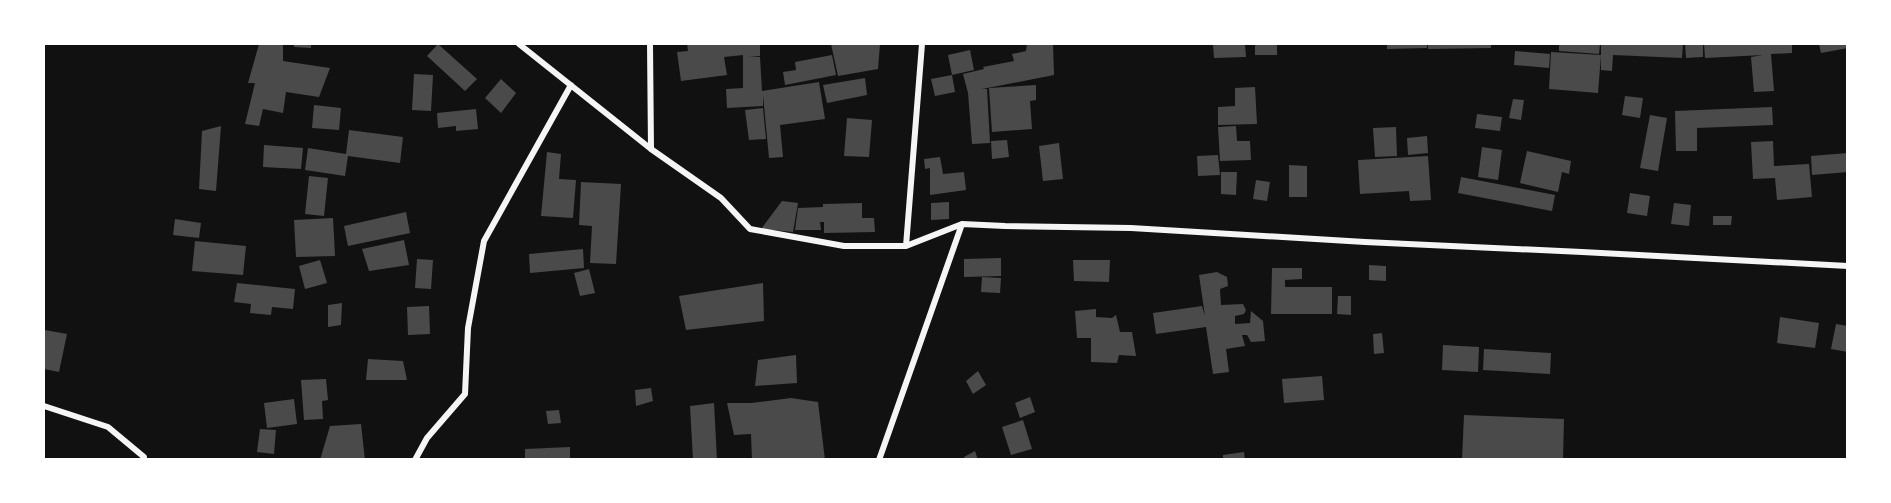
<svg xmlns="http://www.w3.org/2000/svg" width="1891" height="503" viewBox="0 0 1891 503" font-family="'Public Sans',sans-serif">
<rect width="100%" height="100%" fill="#111"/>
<path fill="#4a4a4a" d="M259,44H283V61L330,68L319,97L286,92L283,113L263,109L259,126L245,124L255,83H248Z
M294,44H311V48L294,47Z
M438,44L477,79L465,91L427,56Z
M687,44H760V56L749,57H760L762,91L819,82L825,119L780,125L783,157L769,158L763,95V106L727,108L726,89L743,88V55L724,57L727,75L681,81L677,52L688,51Z
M831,44H880L878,69L838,76Z
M1027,44H1053L1054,75L982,89H987L990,143L972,144L968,93L963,74L984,69L983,67L1014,61L1012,54L1026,51Z
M1213,44H1245L1246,57L1214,58Z
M1255,44H1277V55H1255Z
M1387,44H1427V48L1387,49Z
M1428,44H1491V48L1428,49Z
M1559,44H1600L1599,54L1559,51Z
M1601,44H1683L1682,58L1613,55L1612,71L1601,70Z
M1685,44H1703V57L1686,58Z
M1704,44H1792V53L1771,54L1774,91L1754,92L1751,57L1763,55L1705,58Z
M1819,44H1848V48L1821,53Z
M970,50L974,70L952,75L948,55Z
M1515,51L1550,54L1549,68L1514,65Z
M1551,52L1601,55L1598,93L1549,89Z
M832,55L836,75L785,85L783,72L796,70L795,62Z
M414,74L433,75L431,111L412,110Z
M952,75L955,92L935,96L931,79Z
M865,78L867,95L827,103L823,85Z
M501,79L516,93L501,113L485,98Z
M1036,85V100L1030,101L1032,129L992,132L989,88Z
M1255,87L1257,124L1218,125V107L1235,106V88Z
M1625,96L1643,98L1640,118L1622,115Z
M1513,99L1524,100L1521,120L1509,118Z
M314,105L341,108L339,130L312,128Z
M1772,107L1773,125L1697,128V151H1676L1675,111Z
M763,108L766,139L749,140L745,110Z
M476,109L478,129L456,131V126L438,128L437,113Z
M1477,114L1502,117L1500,131L1475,128Z
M1650,115L1667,118L1658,171L1640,168Z
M847,118L872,120L869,157L844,156Z
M221,126L216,191L199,189L202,131Z
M1236,126L1237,141H1250L1251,160L1220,161L1218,127Z
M1396,127L1397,156L1375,157L1373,128Z
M349,130L403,137L400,163L348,156L345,176L305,170L308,148L346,154Z
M1427,136L1428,153L1408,155L1407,138Z
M1007,140L1009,157L992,159L991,141Z
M1773,141L1774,166L1809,164L1812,197L1777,200L1775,178L1753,179L1751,142Z
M1059,143L1063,179L1043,181L1039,146Z
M264,145L303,148L301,169L263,167Z
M1482,147L1502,150L1498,180L1478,177Z
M1527,151L1571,161L1569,174L1562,172L1558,192L1520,183Z
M547,152L561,154L559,179L576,180L573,218L541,216Z
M1848,153V172L1812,175L1811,156Z
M1218,155L1220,175L1198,176L1197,156Z
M1428,156L1431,200L1410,201L1409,191L1360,194L1358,160Z
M940,157L943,174L964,172L966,190L930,195V168L925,169L924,159Z
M1289,165L1307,166V197H1289Z
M1221,172H1237L1236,195L1221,194Z
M309,176L328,178L324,216L305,214Z
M1461,177L1555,195L1552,211L1458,193Z
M1256,180L1270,182L1267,201L1253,199Z
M581,182L621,184L616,264L590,263L592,226L579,225Z
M1630,193L1650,196L1647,216L1627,213Z
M782,201L798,203L793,232L761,229Z
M949,202V219L931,220V203Z
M862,203V218H874L875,232L824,233V222H820L821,230H795L798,208L823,207V204Z
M1674,203L1691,205L1689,226L1671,224Z
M406,212L410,233L348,246L344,226Z
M1713,216H1732L1731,225H1713Z
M333,218L335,256L296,257L294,220Z
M175,219L201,223L199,238L173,235Z
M404,240L409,265L369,271L362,249Z
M195,241L246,246L243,275L192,271Z
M583,249L584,268L530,273L529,254Z
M1001,258V276L964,277V259Z
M417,259L433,260L431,289L415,288Z
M320,260L327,283L305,289L299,266Z
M1073,260H1110L1109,282L1074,281Z
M1369,265L1386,266V281L1369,280Z
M1272,268H1302V279L1285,280V287H1332V314H1271Z
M589,269L595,293L580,296L574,273Z
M1217,272L1227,277L1228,286L1220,289L1221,305L1243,304L1246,310L1244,314L1235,316V324L1250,323L1251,311L1263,321L1265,341L1251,342L1247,335H1242L1245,346L1226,349L1229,372L1213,374L1206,327L1156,334L1153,313L1202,306L1205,316L1199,275Z
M982,277L1001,278L1000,293L981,292Z
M237,283L295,289L293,309L272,307L271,315L250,313L251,304L234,302Z
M763,283L764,321L686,330L679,296Z
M1338,296H1351V315L1337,314Z
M342,303L341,325L328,327V305Z
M429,306L430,334L408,335L407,307Z
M1096,309V317L1112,318L1116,315L1120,332H1132L1136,356L1119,355L1117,363L1091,362V338H1077L1075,311Z
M1780,317L1819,323L1815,348L1777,343Z
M1836,324L1848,326V352L1831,349Z
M45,330L67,334L59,372L44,369Z
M1382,333L1384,353L1374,354L1373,334Z
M1443,345L1479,347L1478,372L1442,370Z
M1484,349L1551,353L1550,374L1483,370Z
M796,355L797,383L755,386L758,360Z
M368,359L403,361L407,380H366Z
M978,371L986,385L973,394L966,381Z
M1322,376L1324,400L1284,403L1282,379Z
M326,379L328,400L322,401L323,419L304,420L301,380Z
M651,388L653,401L636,406L635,390Z
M1030,397L1035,412L1020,418L1015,403Z
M791,398L818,402L825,460H752L751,434L734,435L727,403H751Z
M294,399L297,424L267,428L264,403Z
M714,403L717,460H693L690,406Z
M559,410L561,423L548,424L546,411Z
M1464,415L1564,419L1563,460H1462Z
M1023,420L1032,449L1011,455L1002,427Z
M361,424L365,460H320L330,426Z
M260,429L276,430L274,454L257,452Z
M570,447V460H525V449Z
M975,451L978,460H965L964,457Z
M1244,452L1245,460H1223V455Z"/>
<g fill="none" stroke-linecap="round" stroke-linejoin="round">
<path stroke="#f5f5f5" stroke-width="6" d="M519,44L651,149L721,198L750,229L844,246H906L962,224L1005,226L1131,228L1365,242L1582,252L1848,266
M650,44L651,149
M906,246L922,44
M44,406L108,427L144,457V460
M415,460L427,438L465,394L468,328L484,241L571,85
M879,460L962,224"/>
</g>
<rect width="1891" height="503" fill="none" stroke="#ffffff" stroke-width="90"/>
</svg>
